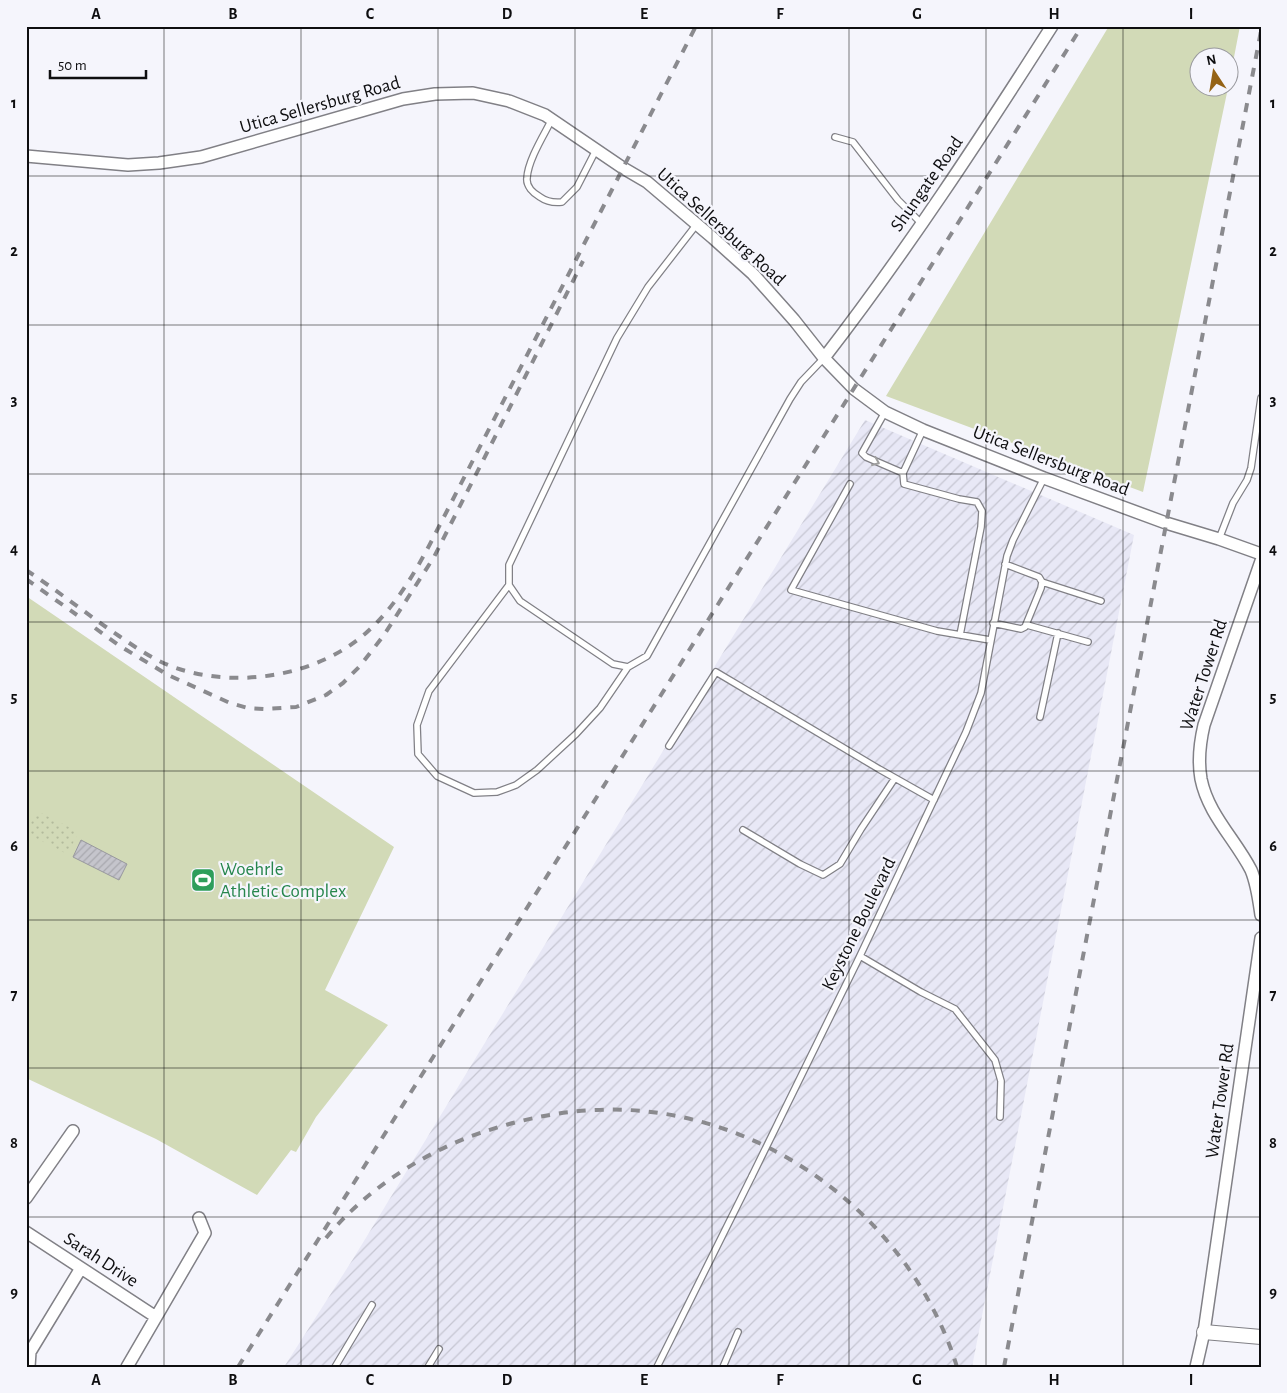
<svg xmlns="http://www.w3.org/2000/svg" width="1287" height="1393" viewBox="0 0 1287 1393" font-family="'Alegreya Sans',sans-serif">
<defs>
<pattern id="industrial-furrows" width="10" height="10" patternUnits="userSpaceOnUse" patternTransform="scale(1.25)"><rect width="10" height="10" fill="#e8e8f6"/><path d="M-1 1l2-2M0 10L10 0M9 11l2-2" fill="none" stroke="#c6c6d2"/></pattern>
<pattern id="park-dots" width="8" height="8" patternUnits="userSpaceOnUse" patternTransform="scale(1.25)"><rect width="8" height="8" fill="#d2dab7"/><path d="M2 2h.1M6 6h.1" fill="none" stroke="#b3ba9c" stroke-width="1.8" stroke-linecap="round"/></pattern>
<pattern id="building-hatch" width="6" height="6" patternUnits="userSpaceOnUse" patternTransform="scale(1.25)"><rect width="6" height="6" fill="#c5c5cc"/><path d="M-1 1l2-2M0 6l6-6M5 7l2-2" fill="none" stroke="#a8a8ae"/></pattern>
</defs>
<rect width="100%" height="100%" fill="#f5f5fc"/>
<path fill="url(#industrial-furrows)" d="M865,420L1134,535L972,1367H284L353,1259Z"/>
<path fill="#d2dab7" d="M1109,26H1240L1230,78V58H1200V88H1228L1143,492L886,396Z
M26,596L394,847L325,990L388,1025L316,1117L296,1152L291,1150L257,1195L156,1139L26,1078Z"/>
<path fill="url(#park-dots)" d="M37,811L79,832L67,854L26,833Z"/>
<path fill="url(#building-hatch)" stroke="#98989e" d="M81,840L127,864L119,880L73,857Z"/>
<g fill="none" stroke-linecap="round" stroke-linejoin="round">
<defs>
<path id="service" d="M552,119C544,135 528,160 527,178C526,186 533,193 540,197C547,202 553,203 562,202L577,187L596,150
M835,137L853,142L898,200L921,223
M697,224L648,287L617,338L509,565V585L520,601L613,664L628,667L647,656L790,399L801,382L824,358
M885,412L862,453L866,457L903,473
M923,430L903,473L904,484L959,499L977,502L982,511L981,527L960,635
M850,484L791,590L937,631L990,640
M1219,539L1233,503L1247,480L1251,468L1261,398
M1042,582L1101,601
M509,585L429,691L417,725L418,754L437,776L474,793L497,792L516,785L537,770L576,734L600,708L628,667
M993,623L1021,629L1025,627L1041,588L1042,582L1039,577L1005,564
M1027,625L1088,642
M1040,717L1058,633
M669,746L716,672L879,769L934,800
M743,830L800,864L823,875L840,864L861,829L895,778
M860,956L921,992L955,1009L995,1060L1001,1081L1000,1117
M779,1121L858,960L966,732L981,693L1007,556L1013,540L1044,478
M335,1367L372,1305
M428,1367L439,1349
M657,1367L752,1176
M723,1367L738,1332"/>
<path id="minor" d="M26,156L128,165L159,163L201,157L403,99L435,94L473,93L509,101L545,115L623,168L647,182L713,238L753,274L794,320L824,358L854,389L885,412L923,430L1044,478L1166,523L1219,539L1261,554
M824,358C906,252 980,139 1052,26
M1261,561L1204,725C1200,742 1198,762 1201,779C1208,814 1235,839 1251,870C1257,884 1259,901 1261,915
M26,1198L73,1131
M26,1232L156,1317
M29,1367L30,1352L81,1268
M127,1367L205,1233L199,1218
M1196,1367L1204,1332L1261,938"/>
<path id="tertiary" d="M1204,1332L1261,1337"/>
</defs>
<use href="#service" stroke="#818086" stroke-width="8"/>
<use href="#minor" stroke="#818086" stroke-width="14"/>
<use href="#tertiary" stroke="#818086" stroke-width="16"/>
<use href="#service" stroke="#fff" stroke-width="5.5"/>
<use href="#minor" stroke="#fff" stroke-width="11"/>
<use href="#tertiary" stroke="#fff" stroke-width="14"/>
<path stroke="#8a8a8e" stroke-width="4" stroke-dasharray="9 9" stroke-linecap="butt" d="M26,570C58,591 88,615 119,636C135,647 151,658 168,665C231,690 315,678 366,633C394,608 413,576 430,544L696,26
M26,579L77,615
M95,628L120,646L168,675L230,703L248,708L264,709L296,707L326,695L343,683L360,666L384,635L434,557L499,429L583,261
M326,1238C363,1193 415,1158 469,1137C510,1122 551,1112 596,1110C756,1102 910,1214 957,1367
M238,1367L1082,26
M1004,1367L1261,31"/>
<defs>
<path id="service-bridge" d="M752,1176L779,1121"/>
</defs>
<use href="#service-bridge" stroke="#818086" stroke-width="8" stroke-linecap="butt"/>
<use href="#service-bridge" stroke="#fff" stroke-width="5.5"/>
</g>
<defs><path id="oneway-chevron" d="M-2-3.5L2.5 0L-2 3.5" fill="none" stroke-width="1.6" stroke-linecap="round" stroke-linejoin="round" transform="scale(1.25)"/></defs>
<use stroke="#9f9f9f" href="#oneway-chevron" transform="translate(876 462) rotate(23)"/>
<path fill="none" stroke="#0e0e10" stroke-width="1" stroke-opacity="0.55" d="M164,26V1367M301,26V1367M438,26V1367M575,26V1367M712,26V1367M849,26V1367M986,26V1367M1123,26V1367M26,176H1261M26,325H1261M26,474H1261M26,622H1261M26,771H1261M26,920H1261M26,1068H1261M26,1217H1261"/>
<defs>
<symbol id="stadium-square" viewBox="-11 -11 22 22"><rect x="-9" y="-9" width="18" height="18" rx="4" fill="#2e9e5b" stroke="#f5f5fc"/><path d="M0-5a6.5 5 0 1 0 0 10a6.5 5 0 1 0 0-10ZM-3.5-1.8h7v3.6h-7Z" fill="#fff"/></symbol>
</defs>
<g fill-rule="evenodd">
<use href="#stadium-square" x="189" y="866" width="28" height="28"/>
</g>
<g text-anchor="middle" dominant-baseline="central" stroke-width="4.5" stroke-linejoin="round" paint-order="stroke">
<g font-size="19" fill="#0e0e10" stroke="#f5f5fc">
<text transform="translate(320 105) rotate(-16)">Utica Sellersburg Road</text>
<text transform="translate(927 184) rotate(-55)">Shungate Road</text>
<text transform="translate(721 227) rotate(42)">Utica Sellersburg Road</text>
<text transform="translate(1051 461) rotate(21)">Utica Sellersburg Road</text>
<text transform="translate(1204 675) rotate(-72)">Water Tower Rd</text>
<text transform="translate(859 924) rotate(-64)">Keystone Boulevard</text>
<text transform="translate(1220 1101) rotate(-82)">Water Tower Rd</text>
<text transform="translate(101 1260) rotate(33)">Sarah Drive</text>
</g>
<g font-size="19" fill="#27864d" stroke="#f5f5fc" text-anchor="start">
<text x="220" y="869">Woehrle<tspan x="220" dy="22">Athletic Complex</tspan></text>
</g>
</g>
<rect width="1287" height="1393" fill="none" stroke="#f5f5fc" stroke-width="55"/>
<g transform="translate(1214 72) rotate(348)"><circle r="24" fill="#f5f5fc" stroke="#99999e"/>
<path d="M0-4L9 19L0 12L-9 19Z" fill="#956315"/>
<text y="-8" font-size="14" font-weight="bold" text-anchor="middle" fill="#0e0e10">N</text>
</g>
<path d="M50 70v8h96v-8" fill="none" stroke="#0e0e10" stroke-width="2.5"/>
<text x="58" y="70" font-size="15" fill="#0e0e10" stroke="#f5f5fc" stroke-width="4" paint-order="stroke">50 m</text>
<rect x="28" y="28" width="1232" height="1338" fill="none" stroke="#0e0e10" stroke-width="2"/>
<g font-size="16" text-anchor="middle" font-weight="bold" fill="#0e0e10">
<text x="96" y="19">A</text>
<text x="233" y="19">B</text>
<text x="370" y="19">C</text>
<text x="507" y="19">D</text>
<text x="644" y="19">E</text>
<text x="780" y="19">F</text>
<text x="917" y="19">G</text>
<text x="1054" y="19">H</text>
<text x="1191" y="19">I</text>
<text x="14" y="108">1</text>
<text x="1273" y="108">1</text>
<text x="14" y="256">2</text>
<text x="1273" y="256">2</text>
<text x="14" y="405">3</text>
<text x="1273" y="405">3</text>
<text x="14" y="554">4</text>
<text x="1273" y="554">4</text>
<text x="14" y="702">5</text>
<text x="1273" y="702">5</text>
<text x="14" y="851">6</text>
<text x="1273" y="851">6</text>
<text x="14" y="1000">7</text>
<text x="1273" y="1000">7</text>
<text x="14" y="1148">8</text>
<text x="1273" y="1148">8</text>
<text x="14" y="1297">9</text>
<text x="1273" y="1297">9</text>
<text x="96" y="1385">A</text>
<text x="233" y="1385">B</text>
<text x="370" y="1385">C</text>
<text x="507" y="1385">D</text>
<text x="644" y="1385">E</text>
<text x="780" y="1385">F</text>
<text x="917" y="1385">G</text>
<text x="1054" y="1385">H</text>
<text x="1191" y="1385">I</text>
</g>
</svg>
